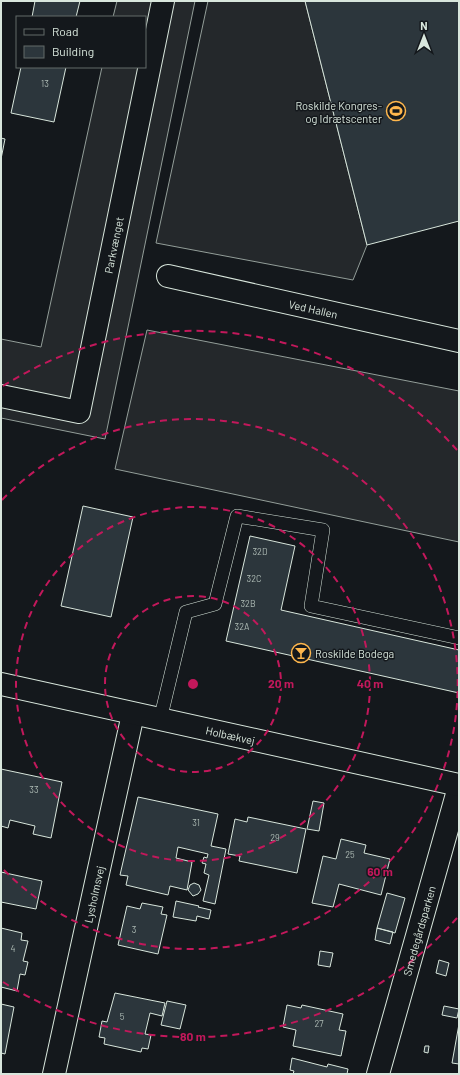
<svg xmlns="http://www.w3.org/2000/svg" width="460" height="1075" viewBox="0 0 460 1075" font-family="Barlow,sans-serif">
<rect width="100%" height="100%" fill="#14181c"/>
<path fill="#24282b" stroke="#939e99" d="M117,1H195L105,439L1,418V339L41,347L102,67H145V17H113Z
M208,1H305L367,245L353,280L156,243Z
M147,330L459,391V542L115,469Z"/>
<path fill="#2c363c" stroke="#d8e6dc" d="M35,1H80L76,17H32Z
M305,1H459V221L367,245Z
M21,67H66L54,122L11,113Z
M1,138L5,139L1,159Z
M83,506L133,517L111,617L61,606Z
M250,536L295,546L281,610L459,650V693L226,641Z
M1,769L62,782L51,838L33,834L35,826L10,820L8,828L1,826Z
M138,797L218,814L211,846L226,849L215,904L203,901L209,875L204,873L206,864L202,863L204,857L207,858L208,854L178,847L176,858L192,862L187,890L170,886L168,895L126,885L128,876L120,875Z
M313,801L324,803L319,831L307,829Z
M248,817L306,829L297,873L239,861L240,856L228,854L235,819L247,822Z
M341,839L366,845L364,853L390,859L381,895L339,884L333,907L312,903L323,856L336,859Z
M1,872L42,881L36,909L1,902Z
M194,883L199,885L201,890L198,894L193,896L188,890L190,885Z
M387,893L405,898L395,933L377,928Z
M176,901L199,906L198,907L211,910L209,919L197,916L196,921L173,917Z
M142,903L163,907L161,914L167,915L158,954L118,945L127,906L140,909Z
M1,928L22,933L21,940L28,941L23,961L28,962L25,975L20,974L17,991L1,987Z
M377,928L393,932L390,944L375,940Z
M320,951L333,953L330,967L318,965Z
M439,960L449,963L446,976L436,973Z
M115,993L165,1003L162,1016L150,1013L145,1034L151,1035L148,1049L142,1048L141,1052L104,1044L105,1038L99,1037L102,1021L107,1022Z
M167,1001L186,1005L180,1029L161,1025Z
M1,1004L14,1007L5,1054L1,1053Z
M287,1005L301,1008L302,1005L343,1014L339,1030L346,1031L341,1056L293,1046L296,1030L283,1027Z
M444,1006L459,1009L457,1018L442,1015Z
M459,1024V1064L452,1063Z
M425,1046H429L428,1053L424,1052Z
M292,1058L327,1067L328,1064L348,1069L347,1074H293L294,1071L290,1070Z"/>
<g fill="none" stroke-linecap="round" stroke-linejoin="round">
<defs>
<path id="lane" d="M160,720L186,612L215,604L237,516L323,530L311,606L459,638"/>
<g id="street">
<path id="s1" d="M168,276L459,341"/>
<path id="s2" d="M1,396L79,412L163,1"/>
<path id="s3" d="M54,1074L133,714"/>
<path id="s4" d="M378,1074L459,787"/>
</g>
<g id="secondary">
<path id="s5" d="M1,684L459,785"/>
</g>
</defs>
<use href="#lane" stroke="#d8e6dc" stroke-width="14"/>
<use href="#street" stroke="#d8e6dc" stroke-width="24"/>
<use href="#secondary" stroke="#d8e6dc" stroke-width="24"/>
<use href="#lane" stroke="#14181c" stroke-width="13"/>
<use href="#street" stroke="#14181c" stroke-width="22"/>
<use href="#secondary" stroke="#14181c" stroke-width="22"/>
</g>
<g fill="none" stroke="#c2185b" stroke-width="2" stroke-dasharray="7 5">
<circle cx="193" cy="684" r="88"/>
<circle cx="193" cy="684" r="177"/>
<path d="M2 500A265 265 0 1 1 2 868"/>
<path d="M457 918A353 353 0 0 1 3 982M3 386A353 353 0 0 1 457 450"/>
</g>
<defs>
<symbol id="stadium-ring" viewBox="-11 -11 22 22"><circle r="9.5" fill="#14181c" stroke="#ffb74d" stroke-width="1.5"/><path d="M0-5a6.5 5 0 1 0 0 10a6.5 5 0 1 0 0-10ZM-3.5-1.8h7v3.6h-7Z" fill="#ffb74d"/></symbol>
<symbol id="bar-ring" viewBox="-11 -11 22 22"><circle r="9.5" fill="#14181c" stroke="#ffb74d" stroke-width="1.5"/><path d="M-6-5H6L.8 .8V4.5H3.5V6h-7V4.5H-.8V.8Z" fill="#ffb74d"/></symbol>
</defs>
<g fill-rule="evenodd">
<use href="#stadium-ring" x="385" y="100" width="22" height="22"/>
<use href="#bar-ring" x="290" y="642" width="22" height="22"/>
</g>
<g text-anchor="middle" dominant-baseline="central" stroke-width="3" stroke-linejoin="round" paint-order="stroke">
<g font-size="9" fill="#adbab4">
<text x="45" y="83">13</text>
<text x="260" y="551">32D</text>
<text x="254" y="578">32C</text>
<text x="248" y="603">32B</text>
<text x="242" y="626">32A</text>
<text x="34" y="789">33</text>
<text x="196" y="822">31</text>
<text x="275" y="837">29</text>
<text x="350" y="854">25</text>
<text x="134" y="929">3</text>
<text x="13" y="948">4</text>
<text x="122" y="1016">5</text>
<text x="319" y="1023">27</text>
</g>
<g font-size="11" fill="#d8e6dc" stroke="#14181c" text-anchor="end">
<text x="382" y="105">Roskilde Kongres-<tspan x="382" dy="13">og Idrætscenter</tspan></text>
<text x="315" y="653" text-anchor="start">Roskilde Bodega</text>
</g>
<g font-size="11" fill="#d8e6dc" stroke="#14181c">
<text stroke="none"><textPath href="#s2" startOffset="250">Parkvænget</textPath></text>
<text stroke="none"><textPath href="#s1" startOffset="149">Ved Hallen</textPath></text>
<text stroke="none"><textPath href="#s5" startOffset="235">Holbækvej</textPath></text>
<text stroke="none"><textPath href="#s3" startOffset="184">Lysholmsvej</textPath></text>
<text stroke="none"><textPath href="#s4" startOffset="149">Smedegårdsparken</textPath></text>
</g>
</g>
<circle cx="193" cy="684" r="6" fill="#c2185b" stroke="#14181c" stroke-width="2"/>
<g font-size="12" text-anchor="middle" font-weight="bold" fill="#c2185b" stroke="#14181c" stroke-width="3" stroke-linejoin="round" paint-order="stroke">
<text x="281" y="688">20 m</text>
<text x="370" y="688">40 m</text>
<text x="380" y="876">60 m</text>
<text x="193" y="1041">80 m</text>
</g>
<rect width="460" height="1075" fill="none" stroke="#d8e6dc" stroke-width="4"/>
<rect x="16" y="16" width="130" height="52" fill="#14181c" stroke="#626a69"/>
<rect x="24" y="29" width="20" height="6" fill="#14181c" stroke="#626a69"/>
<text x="52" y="36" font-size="12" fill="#d8e6dc">Road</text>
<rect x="24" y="46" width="20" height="12" fill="#2c363c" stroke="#626a69"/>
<text x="52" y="56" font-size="12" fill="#d8e6dc">Building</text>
<g transform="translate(424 36)" stroke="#14181c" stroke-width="3" paint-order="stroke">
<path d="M0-3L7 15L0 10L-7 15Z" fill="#d8e6dc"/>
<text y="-6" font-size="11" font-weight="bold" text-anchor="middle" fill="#d8e6dc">N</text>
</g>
</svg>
